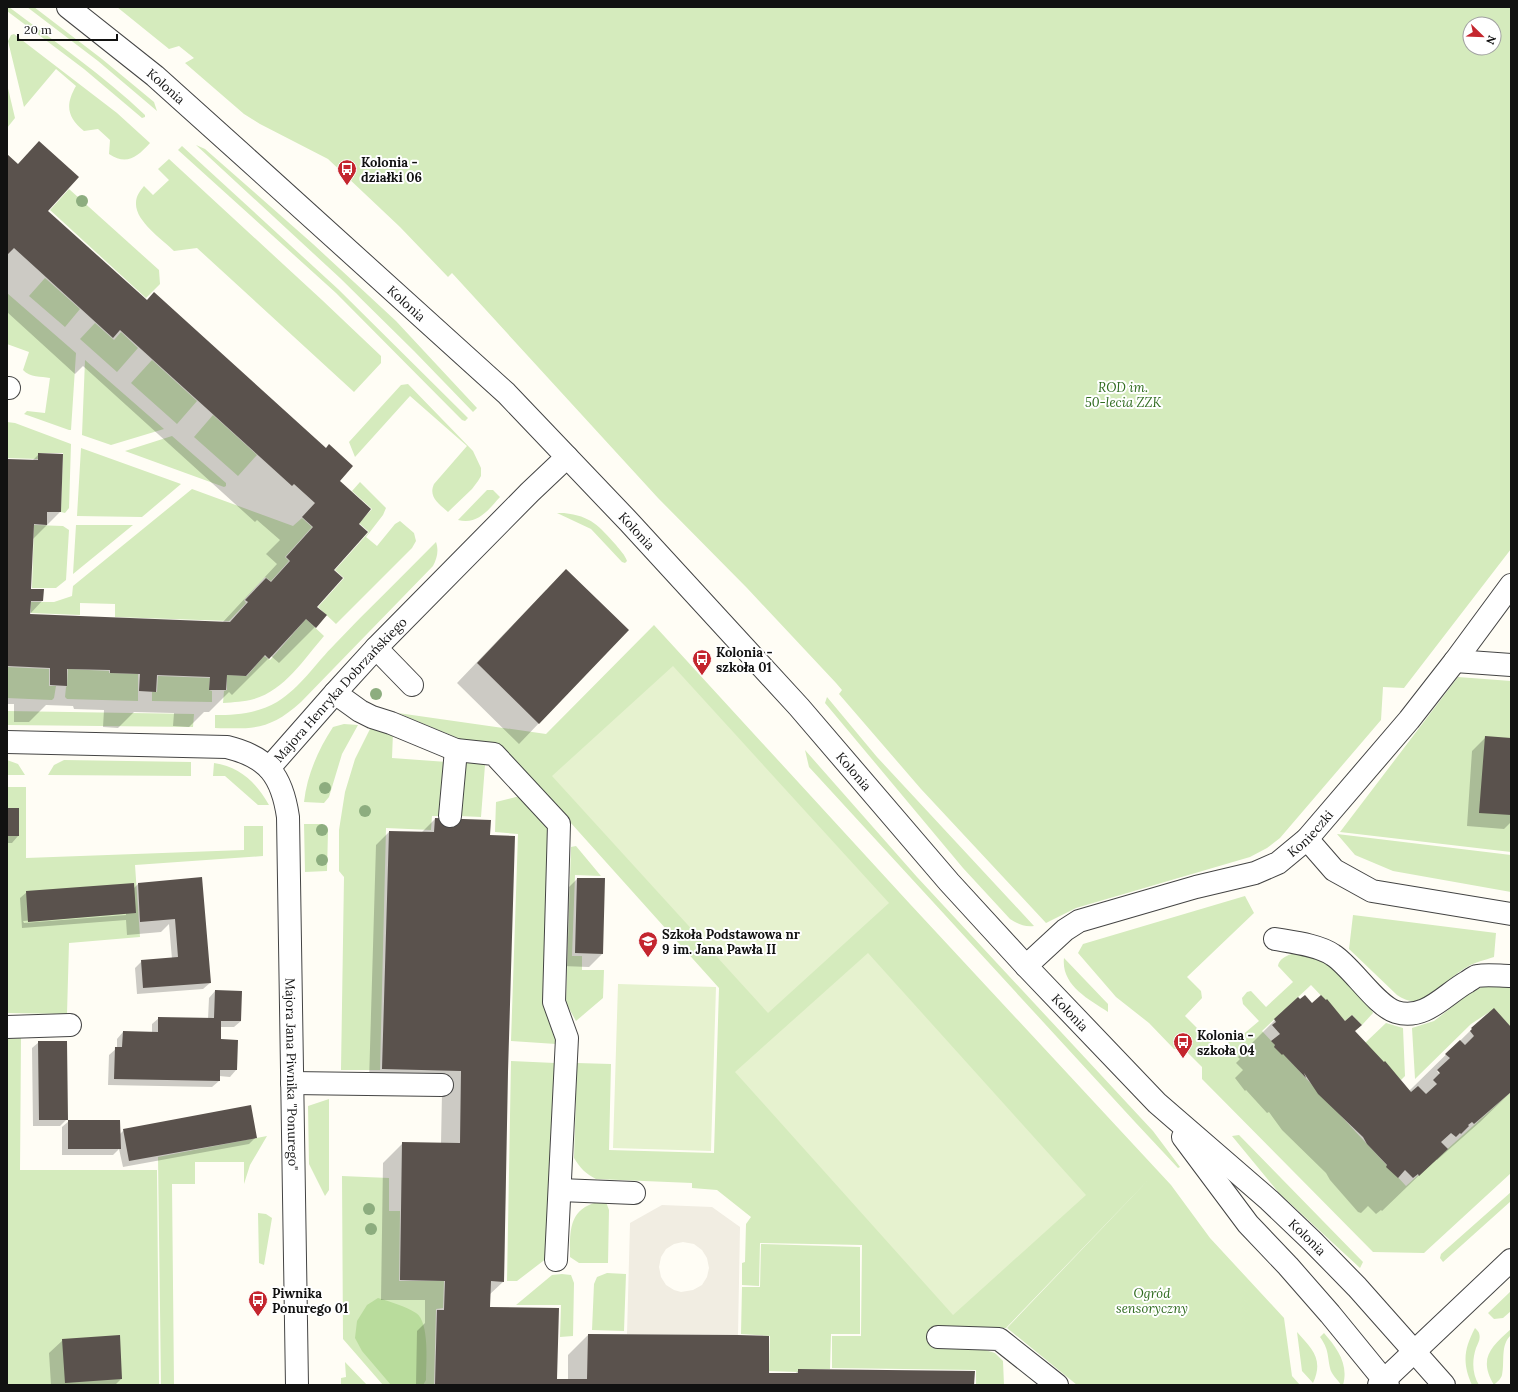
<svg xmlns="http://www.w3.org/2000/svg" width="1518" height="1392" viewBox="0 0 1518 1392" font-family="Lora,serif">
<rect width="100%" height="100%" fill="#fffdf5"/>
<path fill="#d5ebbd" fill-rule="evenodd" d="M7,7H9C55,42 103,75 145,115V117L142,118L84,69L7,11Z
M27,7H34L102,59L154,102L157,111L98,61Z
M117,7H1511V549L1404,688L1383,687L1381,720L1280,838L1267,848L1250,857L1076,908L1046,923L921,789L839,694L842,690L836,683L747,588L658,498L452,273L448,277L400,227L328,159L260,124L244,114L185,63L194,58L179,46L169,49ZM1470,24H1494V48H1470Z
M14,34L117,113L150,143C137,157 127,166 109,154L110,140L98,129L84,131C67,117 65,105 76,86L56,69L24,107L8,41L11,35Z
M7,84L15,118L7,128Z
M196,145L205,149L313,244L396,321L477,408L473,412L414,351L340,278Z
M182,146L338,289L468,418L465,421L462,420L336,293L178,150Z
M169,159L322,300L381,356V363L354,392L197,248L174,251C162,239 135,221 136,203C136,196 140,191 144,186L153,195L169,180L158,169Z
M69,189L159,270L160,284L146,298L50,210Z
M45,278L80,309L65,327L29,296Z
M7,293L76,353L71,430H69L24,414L27,411L45,413L50,378C41,376 30,378 23,370L29,352L7,344Z
M95,323L114,340L121,332L138,348L117,372L80,339Z
M85,360L164,429L111,445L82,435Z
M152,360L197,401L177,424L131,383Z
M408,384L473,451L481,468V476L478,481L472,489L448,512C439,504 428,497 434,484L467,446L410,396L355,457L349,442L401,385Z
M213,415L257,455L238,476L194,437Z
M7,422L15,423L71,444L69,508L65,513L61,512L63,453H38V459L7,458Z
M172,436L226,483V486L224,487L125,451Z
M81,448L181,484L142,517L77,516Z
M360,482L386,508L383,515L366,537L377,546L395,524L400,521L414,533L416,541L412,548L336,624L318,607L344,578L335,570L369,532L359,523L372,509L352,491Z
M192,489L293,526L302,518L312,527L285,557L289,561L271,581L265,577L244,600L246,603L229,621L115,617V604L80,603V615L31,613V602H54L72,596L73,586Z
M487,490H493L500,497C488,510 478,525 458,520Z
M564,513C591,516 599,526 616,545C620,550 625,555 627,561L625,563L622,562L591,529L557,513Z
M34,525L63,526L69,530L66,580L56,588H32Z
M76,525H133L73,574Z
M436,542C439,551 437,558 433,566L301,702C270,730 254,729 215,728V715C237,715 258,713 277,702C300,688 316,663 335,644C368,609 403,576 436,542Z
M306,619L324,636C304,659 285,690 254,699C244,702 234,702 223,703L224,691L227,690V675L247,676L264,656L270,660Z
M654,625L910,904L1171,1185L1210,1238L1284,1318L1292,1376L1300,1385H1077L1007,1328L1153,1175L1006,1328L933,1326L932,1348L985,1350L995,1353L1003,1361L1004,1385H976V1370L832,1368V1336H861L862,1245L760,1243L759,1286L742,1285V1263L745,1262L746,1224L751,1217L717,1190L692,1188V1183L596,1179C586,1174 580,1168 574,1158L577,1063L611,1064L609,1150L714,1153L719,988L500,744L467,742L398,713L546,734Z
M7,645V667L49,669V686H56L54,698L52,700L7,698Z
M68,669L109,671V673L138,674V701L67,699L65,697L66,687L67,686Z
M158,676L210,678L209,690L212,691V702L152,701V692H157Z
M1458,677L1511,681V852L1340,832Z
M827,697L877,757L1034,926C1024,927 1018,924 1010,919L963,868L825,703Z
M7,711L194,714L193,727L7,725Z
M344,724L358,725L342,754L329,797L324,803L304,802C307,775 318,750 333,727Z
M371,727L393,732L392,758L447,762L443,816H432L431,830L386,828L380,1070H341L344,877L339,871V830L345,792L355,759Z
M805,750L917,877L1153,1131L1180,1167L1178,1168L1135,1122L809,767Z
M7,760L18,764L25,775H7Z
M64,760L191,762V776L48,775L54,765Z
M476,762L485,765L481,817L459,816L463,763Z
M214,763C240,767 256,782 269,805H258L225,776H213Z
M7,787H26V858L244,850V826H263V856L135,865L140,937L69,943L67,1014L7,1013Z
M520,796L539,816L548,830L554,1030L556,1044L511,1041L518,834L495,832L496,802Z
M304,824H322L328,831L327,871L305,872Z
M1337,834L1511,855V892L1393,871L1355,855Z
M576,846L601,876L575,875L572,956H582V970H604L603,998L576,1021L566,1003L571,847Z
M1245,896L1254,913L1187,977L1201,991L1202,998L1185,1016L1220,1051L1237,1034L1240,1037L1259,1021L1243,1004L1242,998L1247,992L1251,991L1266,1007L1293,982L1278,966C1280,956 1292,954 1301,951L1331,965L1370,1005L1373,1013L1362,1025L1352,1015L1345,1021L1311,985L1262,1031L1406,1186L1511,1092V1173L1424,1253L1373,1252L1202,1079V1067L1185,1050L1174,1049L1149,1023L1116,997L1078,953L1083,944Z
M1353,915L1496,933L1494,957C1485,960 1475,962 1467,967C1454,974 1429,999 1418,1001C1410,1002 1403,999 1397,995L1349,949Z
M1064,958L1108,1004V1012C1088,999 1061,985 1064,958Z
M1499,984L1511,987V1027L1494,1009L1471,1024L1415,1079L1412,1028L1434,1021L1466,996L1482,987Z
M1386,1023L1403,1028L1405,1076L1401,1080L1365,1043Z
M21,1038L20,1170H157L159,1385H7V1039Z
M511,1061L555,1063L547,1258L517,1281H507Z
M329,1099V1190L325,1196L309,1164L308,1106Z
M1239,1135L1363,1262L1360,1268L1279,1193L1232,1136Z
M267,1136L250,1165L244,1184V1162H195V1184H172L174,1385H161L158,1157Z
M342,1176L389,1178V1211H400L399,1281H444L443,1308L436,1309L434,1385H383L343,1339Z
M1511,1192V1201L1443,1262L1440,1258L1441,1254Z
M597,1202H606L609,1210L608,1263H579L570,1257C570,1232 568,1210 597,1202Z
M258,1213L266,1214L272,1218L264,1265L259,1263Z
M761,1244L860,1247V1334H831L830,1369H798V1372L769,1371L770,1336L741,1334L742,1287H760Z
M607,1273L626,1274L624,1331L592,1330L594,1284L597,1277Z
M562,1274L571,1275L574,1283L573,1336L560,1337L561,1305H516L552,1275Z
M1511,1291V1311L1503,1318L1494,1319L1488,1313Z
M1475,1328C1476,1329 1479,1332 1479,1333C1481,1339 1478,1343 1476,1348C1472,1360 1472,1374 1479,1385H1472C1462,1363 1464,1349 1475,1328Z
M1511,1329V1335C1500,1345 1505,1362 1502,1375C1501,1379 1497,1382 1494,1385C1478,1358 1491,1347 1511,1329Z
M1297,1332C1312,1349 1324,1359 1313,1383L1302,1371Z
M1324,1333C1337,1348 1349,1364 1343,1385H1341C1338,1380 1331,1374 1330,1368C1327,1354 1329,1350 1320,1337Z
M345,1362L367,1385H341V1378L346,1377Z"/>
<path fill="#b9dc9c" d="M378,1298C391,1302 405,1306 416,1313C430,1322 426,1365 426,1380L423,1385H391L362,1351L355,1338L357,1321L367,1305Z"/>
<path fill="#e6f2cf" d="M673,666L889,903L768,1013L552,776Z
M868,953L1086,1195L953,1315L735,1072Z
M618,984L716,987L711,1151L613,1148Z"/>
<path fill="#f1ede2" fill-rule="evenodd" d="M662,1205L712,1207L740,1227L738,1335L627,1334L630,1223ZM683,1242L694,1244L702,1250L707,1258L709,1268L707,1277L702,1285L693,1290L681,1292L674,1290L666,1285L661,1277L659,1267L661,1257L666,1249L674,1244Z"/>
<path fill="#0003" fill-rule="evenodd" d="M7,156L41,217L338,481L357,524L315,607V627L279,663L271,656L232,695L229,692L209,712H204L189,727L173,726L174,713L134,712L118,728L103,727L104,710L74,709L73,706L46,705L29,722H14V704H7V460L32,461L39,454L60,512L32,540L30,590L42,601L29,615L222,623L277,564L266,554L280,540L257,520L255,522L83,366L75,374L7,312Z
M546,590L628,630L519,744L457,683Z
M1486,737L1511,739V822L1504,829L1467,826L1472,751Z
M7,809H18V836L12,843H7Z
M435,819L489,836L507,1072L504,1281L489,1295V1308L556,1380H568V1355L588,1335L768,1374H795L799,1370L973,1385H416L417,1331L425,1323V1300H381L383,1163L403,1143H441L442,1092L369,1082L376,845L389,832L421,833Z
M201,879L210,983L203,989L137,994L135,968L142,961L172,959L169,924L161,932L127,935L126,920L22,928L20,898L27,892L134,888L138,884ZM126,913V915L24,923L23,921Z
M577,879L602,954L589,967L562,966L564,892Z
M215,991L241,1021L234,1027H220V1040L237,1041L236,1070L230,1077L219,1076V1081L212,1087L108,1085L109,1055L117,1048V1039L123,1032L152,1033V1024L159,1018L208,1019L209,998Z
M1312,1005L1354,1031L1409,1091L1472,1029L1511,1028V1092L1480,1122L1437,1160L1436,1159L1382,1211L1381,1210L1376,1214L1368,1206L1361,1213L1358,1212L1330,1180L1326,1173L1282,1130L1269,1112L1267,1113L1246,1090L1245,1091L1235,1078L1243,1070L1236,1063L1240,1059L1238,1057L1275,1020ZM1438,1070L1443,1078L1437,1071Z
M39,1042L67,1119L60,1126H33L32,1048Z
M69,1121L120,1134L124,1130L256,1137L249,1144L123,1167L119,1149L113,1155H62V1127Z
M63,1340L121,1379L115,1385H51L49,1353Z"/>
<path fill="#5a524d" d="M39,141L79,177L48,211L147,300L154,292L326,448L329,444L353,466L340,481L371,509L359,524L368,532L334,570L343,578L317,607L327,615L316,628L306,619L269,659L265,655L246,676L227,675L226,690H209L210,677L157,675L156,692L139,691L140,674L110,673V670L67,669V686L50,685V668L8,666L7,459L38,460V453L63,454L61,512H47V525L34,524L31,589H44L43,601H31L30,614L230,622L248,602L245,600L266,578L271,582L290,561L286,557L313,527L302,517L315,503L294,484L292,486L120,330L113,338L14,248L8,254L7,253V154L18,164Z
M566,569L629,630L539,724L477,663Z
M1485,736L1511,738V815L1479,813Z
M7,808H19V836H7Z
M435,818L491,820L490,835L515,836L508,1072L504,1282L491,1281L490,1307L559,1308L557,1379H587L588,1334L738,1335L769,1336V1373H798V1369L975,1371L974,1385H435L437,1310H444L445,1281L400,1280L402,1142L460,1143L461,1071L382,1069L389,831L434,832Z
M202,877L211,983L143,988L141,960L178,957L175,919L140,922L138,883Z
M577,878H605L603,954L575,953Z
M134,883L136,913L28,922L26,891Z
M215,990L242,991L241,1021H221V1039L238,1040L237,1070H220V1081L114,1079L115,1047H122L123,1031L158,1032V1017L214,1018Z
M1305,995L1312,1003L1321,995L1326,1000L1327,999L1345,1021L1352,1015L1362,1025L1355,1031L1384,1062L1385,1061L1411,1092L1418,1086L1426,1094L1437,1084L1433,1080L1440,1073L1437,1070L1450,1058L1445,1054L1460,1040L1465,1045L1474,1036L1470,1031L1472,1029L1471,1028L1494,1008L1511,1027V1092L1474,1124L1472,1122L1468,1125L1469,1126L1461,1134L1460,1133L1456,1137L1451,1133L1441,1142L1448,1149L1419,1176L1418,1174L1413,1178L1405,1170L1398,1178L1386,1167L1387,1165L1367,1144L1363,1137L1318,1094L1304,1073L1306,1078L1283,1054L1282,1055L1274,1047L1275,1045L1271,1041L1280,1034L1272,1025L1276,1022L1274,1019L1298,997L1300,999Z
M38,1041H67L68,1120H39Z
M251,1105L257,1138L129,1161L123,1129Z
M68,1120H120L121,1149H68Z
M120,1335L122,1379L65,1383L62,1339Z"/>
<g fill="none" stroke-linecap="round" stroke-linejoin="round">
<defs>
<g id="minor">
<path id="s1" d="M68,7L155,76L244,156L506,393L629,522L799,707L949,882L1026,966L1157,1103L1269,1200L1312,1241L1357,1287L1444,1385"/>
<path d="M7,388H9"/>
<path d="M376,648L412,685"/>
<path d="M1455,661L1511,665"/>
<path d="M335,693L360,711L372,717L391,723L456,750L494,754L559,824L554,1002L567,1038L556,1260"/>
<path id="s2" d="M7,742L227,747C268,757 282,776 288,817L297,1385"/>
<path id="s3" d="M269,768L335,693L376,648L530,492L567,457"/>
<path d="M450,816L456,750"/>
<path d="M1307,839L1334,870L1372,891L1511,914"/>
<path d="M1275,939C1292,942 1319,945 1333,955C1352,967 1376,1006 1396,1012C1425,1021 1445,994 1467,982C1470,980 1474,977 1477,976C1488,974 1500,976 1511,976"/>
<path id="s4" d="M1026,966L1065,930L1079,921L1196,887L1255,873L1278,863L1307,839L1409,720L1455,661L1511,585"/>
<path d="M7,1027L70,1025"/>
<path d="M292,1083L442,1085"/>
<path d="M1183,1137L1248,1224L1288,1266L1330,1314L1388,1385"/>
<path d="M560,1190L634,1193"/>
<path d="M938,1337L999,1339L1057,1385"/>
<path d="M1379,1385L1511,1260"/>
</g>
</defs>
<use href="#minor" stroke="#444" stroke-width="24"/>
<use href="#minor" stroke="#fff" stroke-width="22"/>
</g>
<g fill="#8dad7f">
<circle cx="82" cy="201" r="6"/>
<circle cx="376" cy="694" r="6"/>
<circle cx="325" cy="788" r="6"/>
<circle cx="365" cy="811" r="6"/>
<circle cx="322" cy="830" r="6"/>
<circle cx="322" cy="860" r="6"/>
<circle cx="369" cy="1209" r="6"/>
<circle cx="371" cy="1229" r="6"/>
</g>
<defs>
<symbol id="bus-pin" viewBox="-11 -11 22 30"><path d="M0 17L-7.5 6A9.5 9.5 0 1 1 7.5 6Z" fill="#c4262e" stroke="#fff"/><path d="M-5-6H5V4H4V6H2V4H-2V6H-4V4H-5ZM-3.5-4V0h7V-4ZM-3.5 1.2v1.5H-2V1.2ZM2 1.2v1.5H3.5V1.2Z" fill="#fff"/></symbol>
<symbol id="school-pin" viewBox="-11 -11 22 30"><path d="M0 17L-7.5 6A9.5 9.5 0 1 1 7.5 6Z" fill="#c4262e" stroke="#fff"/><path d="M0-5L7-2L0 1L-7-2ZM-4 1L0 2.5L4 1V4Q0 6-4 4Z" fill="#fff"/></symbol>
</defs>
<g fill-rule="evenodd">
<use href="#bus-pin" x="336" y="158" width="22" height="30"/>
<use href="#bus-pin" x="691" y="648" width="22" height="30"/>
<use href="#school-pin" x="637" y="930" width="22" height="30"/>
<use href="#bus-pin" x="1172" y="1031" width="22" height="30"/>
<use href="#bus-pin" x="247" y="1289" width="22" height="30"/>
</g>
<g text-anchor="middle" dominant-baseline="central" stroke-width="4" stroke-linejoin="round" paint-order="stroke">
<g font-size="13" fill="#111" stroke="#fff">
<text stroke="none"><textPath href="#s1" startOffset="126">Kolonia</textPath></text>
<text stroke="none"><textPath href="#s1" startOffset="450">Kolonia</textPath></text>
<text stroke="none"><textPath href="#s1" startOffset="774">Kolonia</textPath></text>
<text stroke="none"><textPath href="#s3" startOffset="106">Majora Henryka Dobrzańskiego</textPath></text>
<text stroke="none"><textPath href="#s1" startOffset="1098">Kolonia</textPath></text>
<text stroke="none"><textPath href="#s4" startOffset="321">Konieczki</textPath></text>
<text stroke="none"><textPath href="#s1" startOffset="1422">Kolonia</textPath></text>
<text stroke="none"><textPath href="#s2" startOffset="578">Majora Jana Piwnika "Ponurego"</textPath></text>
<text stroke="none"><textPath href="#s1" startOffset="1749">Kolonia</textPath></text>
</g>
<g font-size="13" font-weight="bold" fill="#111" stroke="#fff" text-anchor="start">
<text x="361" y="162">Kolonia -<tspan x="361" dy="15">działki 06</tspan></text>
<text x="716" y="652">Kolonia -<tspan x="716" dy="15">szkoła 01</tspan></text>
<text x="662" y="934">Szkoła Podstawowa nr<tspan x="662" dy="15">9 im. Jana Pawła II</tspan></text>
<text x="1197" y="1035">Kolonia -<tspan x="1197" dy="15">szkoła 04</tspan></text>
<text x="272" y="1293">Piwnika<tspan x="272" dy="15">Ponurego 01</tspan></text>
</g>
<g font-size="13" font-style="italic" fill="#2f6b1f" stroke="#fff">
<text x="1123" y="387">ROD im.<tspan x="1123" dy="15">50-lecia ZZK</tspan></text>
<text x="1152" y="1293">Ogród<tspan x="1152" dy="15">sensoryczny</tspan></text>
</g>
</g>
<rect width="1518" height="1392" fill="none" stroke="#111111" stroke-width="16"/>
<g transform="translate(1482 36) rotate(113)"><circle r="19" fill="#ffffff" stroke="#a0a0a0"/>
<path d="M0-3L7 15L0 10L-7 15Z" fill="#c4262e"/>
<text y="-6" font-size="11" font-weight="bold" text-anchor="middle" fill="#111111">N</text>
</g>
<path d="M18 34v6h99v-6" fill="none" stroke="#111111" stroke-width="2"/>
<text x="24" y="34" font-size="12" fill="#111111" stroke="#ffffff" stroke-width="3" paint-order="stroke">20 m</text>
</svg>
